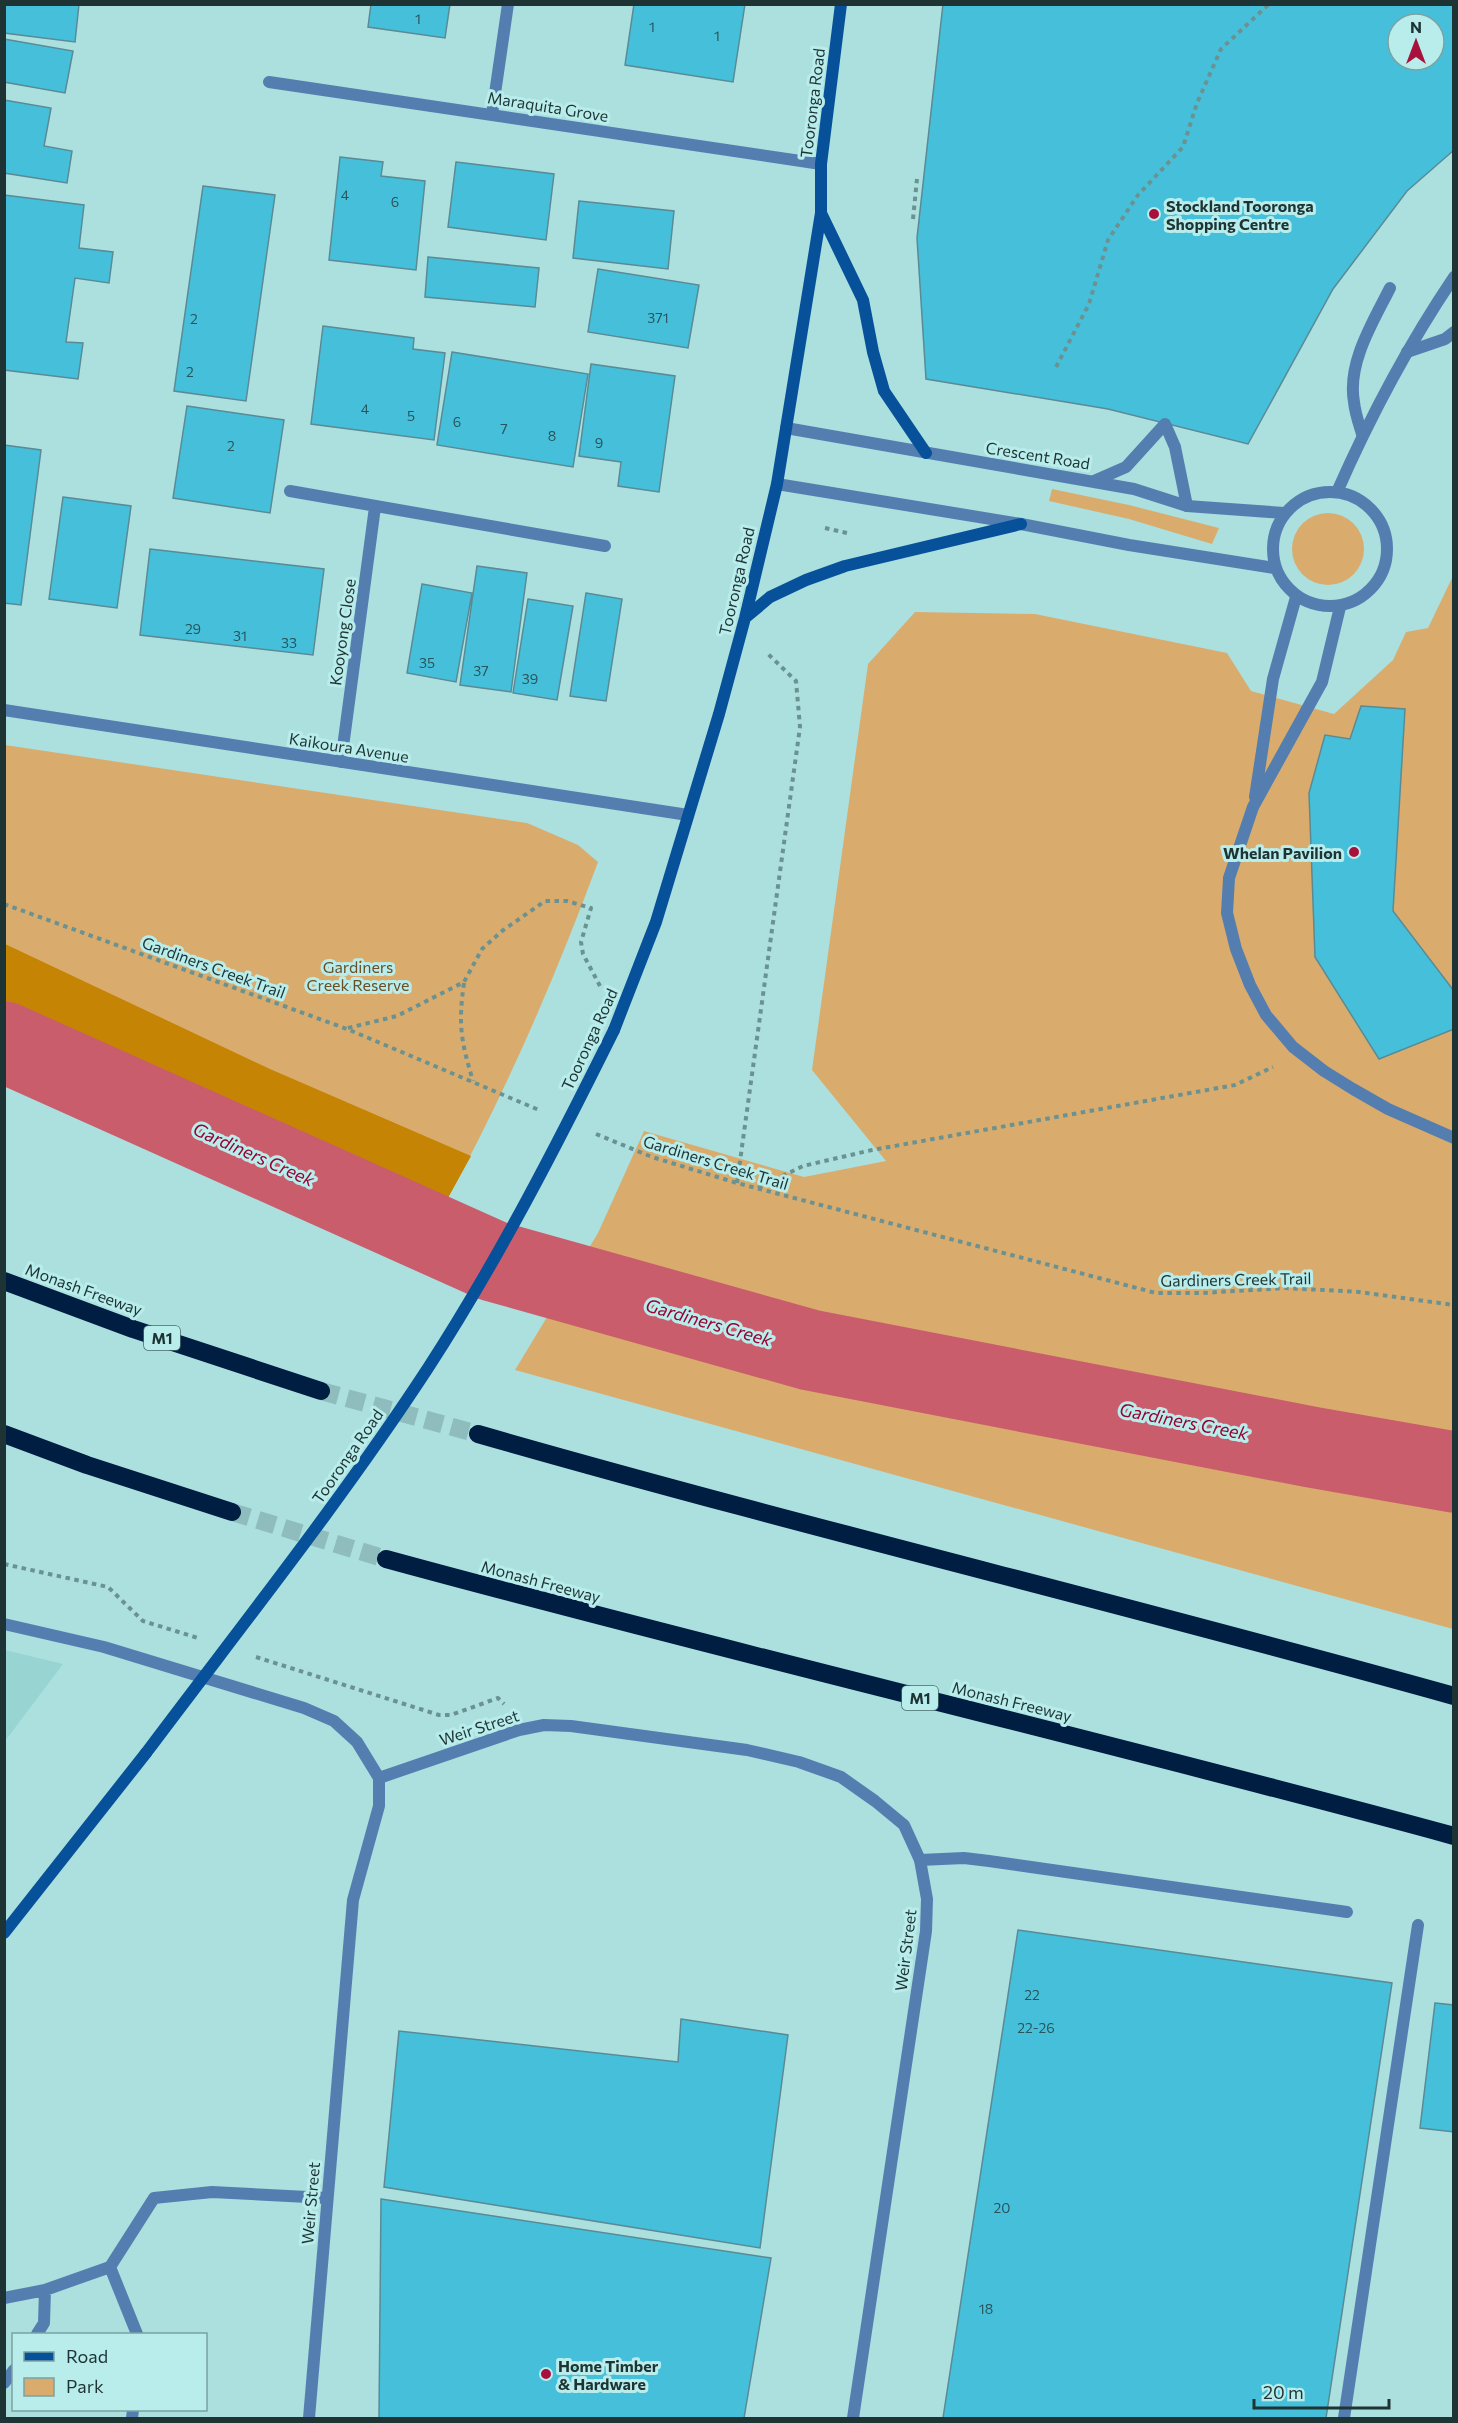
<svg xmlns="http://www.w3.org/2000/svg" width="1458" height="2423" viewBox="0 0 1458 2423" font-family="Commissioner,sans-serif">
<rect width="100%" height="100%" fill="#abe0df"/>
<path fill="#97d4d2" d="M5,1650L63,1664L5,1741L4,1650Z"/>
<path fill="#d9ac6e" d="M1052,489L1129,505L1219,528L1212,544L1129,519L1049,501Z
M1292 549a36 36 0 1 1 72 0a36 36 0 1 1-72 0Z
M1453,576V1629L515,1370L598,1233L644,1131L804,1177L886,1161L812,1070L868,664L915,612L1035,614L1227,653L1251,691L1334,714L1393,660L1406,632L1428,628Z
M5,745L527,823L578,845L598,862C554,981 504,1096 443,1207L5,1006Z"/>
<path fill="#c58404" d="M5,944L270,1069L471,1156L443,1207L5,1006Z"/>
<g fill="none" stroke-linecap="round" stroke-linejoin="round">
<path stroke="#ca5d6b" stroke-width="81" d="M4,1042L493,1261L810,1350L1311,1447L1454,1472"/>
</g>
<path fill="#46c0da" stroke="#5a8a95" stroke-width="1.5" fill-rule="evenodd" d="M4,4H79L75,42L4,33Z
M371,4H450L445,38L368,27Z
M634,4H745L733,82L625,65Z
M943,4H1454V150L1407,191L1333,289L1248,444L1108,409L926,379L917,238ZM1398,24H1434V60H1398Z
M4,39L73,51L65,93L4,82Z
M4,100L51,108L44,146L72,151L67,183L4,173Z
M340,157L383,162L381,176L425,181L416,270L329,260Z
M456,162L554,174L546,240L448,227Z
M203,186L275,195L246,401L174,391Z
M4,195L84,205L79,248L113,252L109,283L75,278L66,342L83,343L78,379L4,370Z
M579,201L674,211L668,269L573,258Z
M428,257L539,268L535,307L425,297Z
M598,269L699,285L688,348L588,332Z
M323,326L414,338L413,349L445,353L434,440L311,424Z
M452,352L588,374L573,467L437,445Z
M591,364L675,376L659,492L618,486L621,462L579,456Z
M187,406L284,420L270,513L173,498Z
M4,445L41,450L21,605L4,603Z
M63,497L131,506L117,608L49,599Z
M150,549L324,569L313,655L140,635Z
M477,566L527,573L511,692L460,685Z
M422,584L472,593L456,682L407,673Z
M586,593L622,599L606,701L570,696Z
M528,599L573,606L557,700L513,693Z
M1361,706L1405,709L1393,911L1454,991V1029L1379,1059L1315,957L1309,793L1325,735L1350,739Z
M1018,1930L1392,1983L1326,2418H943Z
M1435,2003L1454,2005V2132L1420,2128Z
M681,2019L788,2035L760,2248L384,2187L399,2031L678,2062Z
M381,2199L771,2258L744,2418H379Z"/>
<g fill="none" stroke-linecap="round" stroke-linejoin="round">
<path stroke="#8fbdbd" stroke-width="18" stroke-dasharray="18 9" stroke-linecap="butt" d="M321,1391L478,1434
M232,1512L386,1559"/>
<path stroke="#6b9291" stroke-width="4" stroke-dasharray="4.5 4.5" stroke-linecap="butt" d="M913,219L917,179
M1056,367L1089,304L1108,240L1138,195L1183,147L1197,103L1221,49L1269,4
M825,528L847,533
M4,904L347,1029L539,1110
M464,983C458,1025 461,1041 473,1081
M348,1028L397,1016L464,982L482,949L502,931L545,901H567L591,908L581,942L583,954L600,986
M596,1134L652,1157L737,1183L1156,1293H1202L1286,1288L1359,1292L1454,1305
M737,1183L800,727L796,681L766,652
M758,1188L803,1166L872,1150L1235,1085L1273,1067
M4,1564L108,1587L143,1621L198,1638
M256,1657L439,1715H451L498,1698L504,1704"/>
<path stroke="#557eb0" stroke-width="12" d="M492,114L508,4
M1407,352L1445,339L1454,332
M1362,434C1359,424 1355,413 1354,402C1347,363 1373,322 1390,288
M1094,481L1126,467L1165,424L1175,447L1187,506
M1340,607L1322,682L1253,807L1229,878L1227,913L1236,949L1250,985L1266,1015L1293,1047L1324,1071L1353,1089L1388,1109L1454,1138
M1255,797L1273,679L1296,597
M920,1860L964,1858L989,1861L1347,1912
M4,2298L45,2290L110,2267
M37,2334L44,2323L45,2290
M137,2334L110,2267L154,2198L212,2192L327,2198
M4,2383L14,2370
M132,2418L133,2410
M1344,2418L1418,1925"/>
<path stroke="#557eb0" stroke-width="12" d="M269,82L821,164
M786,428L1134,489L1187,506L1284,513
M777,484L1021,524L1129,545L1274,568
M290,491L605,546
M1273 549a57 57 0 1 1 114 0a57 57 0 1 1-114 0Z
M1337,492C1370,417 1408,345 1454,277
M4,710L688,815
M341,762L375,507
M4,1624L104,1647L304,1708L334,1721L357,1742L379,1778V1806L353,1900L309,2418
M379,1778L519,1730L544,1725L571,1726L747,1750L799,1762L841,1777L875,1801L904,1825L920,1860L927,1899L926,1931L853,2418"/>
<path stroke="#07519a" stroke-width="12" d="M821,213L863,300L873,352L884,391L926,453
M745,618L770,597L806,580L845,566L1021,524
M614,1030L656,922L719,714L745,618L777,484L821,213V164L841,4
M4,1933L146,1753"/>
<path stroke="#001d42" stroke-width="18" d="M4,1281L133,1329L321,1391
M4,1434L87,1465L232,1512
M478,1434C802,1527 1129,1605 1454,1696
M386,1559C741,1656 1099,1739 1454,1836"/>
<path stroke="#07519a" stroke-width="12" d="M146,1753C242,1625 341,1501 428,1368C498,1260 557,1145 614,1030"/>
</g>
<g fill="#a8113b" stroke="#b8edec" stroke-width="2">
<circle cx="1154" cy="214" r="6"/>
<circle cx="1354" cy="852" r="6"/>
<circle cx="546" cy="2374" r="6"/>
</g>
<g text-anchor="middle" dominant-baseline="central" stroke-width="6" stroke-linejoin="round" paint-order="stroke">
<g font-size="14" fill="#28565d">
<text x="418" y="18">1</text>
<text x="652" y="26">1</text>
<text x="717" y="35">1</text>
<text x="345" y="194">4</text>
<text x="395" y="201">6</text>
<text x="658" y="317">371</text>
<text x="194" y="318">2</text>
<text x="190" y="371">2</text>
<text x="365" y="408">4</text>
<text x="411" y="415">5</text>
<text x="457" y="421">6</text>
<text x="504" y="428">7</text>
<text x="552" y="435">8</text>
<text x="599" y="442">9</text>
<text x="231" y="445">2</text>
<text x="193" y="628">29</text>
<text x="240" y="635">31</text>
<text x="289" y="642">33</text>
<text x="427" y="662">35</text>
<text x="481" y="670">37</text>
<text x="530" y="678">39</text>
<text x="1032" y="1994">22</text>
<text x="1036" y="2027">22-26</text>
<text x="1002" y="2207">20</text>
<text x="986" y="2308">18</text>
</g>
<g fill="#b8edec" stroke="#4c6b6a" stroke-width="1.5">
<rect x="144" y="1326" width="36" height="24" rx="4.5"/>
<rect x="902" y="1686" width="36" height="24" rx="4.5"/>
</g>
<g font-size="15" font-weight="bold" fill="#1e3333">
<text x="162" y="1338">M1</text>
<text x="920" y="1698">M1</text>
</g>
<g font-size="16" fill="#1e3333" stroke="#b8edec">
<text transform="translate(812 103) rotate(-83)">Tooronga Road</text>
<text transform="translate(548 106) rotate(9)">Maraquita Grove</text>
<text transform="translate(1038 455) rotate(9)">Crescent Road</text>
<text transform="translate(736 581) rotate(-77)">Tooronga Road</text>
<text transform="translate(342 632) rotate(-82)">Kooyong Close</text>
<text transform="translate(349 747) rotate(9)">Kaikoura Avenue</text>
<text transform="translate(214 967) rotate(20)">Gardiners Creek Trail</text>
<text transform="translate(589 1039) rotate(-65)">Tooronga Road</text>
<text transform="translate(716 1162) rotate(17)">Gardiners Creek Trail</text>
<text transform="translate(1236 1279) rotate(-1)">Gardiners Creek Trail</text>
<text transform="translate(84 1289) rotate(20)">Monash Freeway</text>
<text transform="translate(347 1456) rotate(-55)">Tooronga Road</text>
<text transform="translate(541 1581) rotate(15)">Monash Freeway</text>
<text transform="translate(1012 1701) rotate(14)">Monash Freeway</text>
<text transform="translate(479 1727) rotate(-18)">Weir Street</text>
<text transform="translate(905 1950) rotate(-83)">Weir Street</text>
<text transform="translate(310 2203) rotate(-85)">Weir Street</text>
</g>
<g font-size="16" font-weight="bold" fill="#1e3333" stroke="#b8edec" text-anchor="start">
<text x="1166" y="205">Stockland Tooronga<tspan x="1166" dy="18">Shopping Centre</tspan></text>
<text x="1342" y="852" text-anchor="end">Whelan Pavilion</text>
<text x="558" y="2365">Home Timber<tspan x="558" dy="18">&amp; Hardware</tspan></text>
</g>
<g font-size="16" fill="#6a4e26" stroke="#b8edec">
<text x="358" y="966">Gardiners<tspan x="358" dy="18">Creek Reserve</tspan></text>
</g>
<g font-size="18" font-style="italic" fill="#960331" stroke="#b8edec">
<text transform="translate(254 1154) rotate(24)">Gardiners Creek</text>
<text transform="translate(709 1322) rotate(16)">Gardiners Creek</text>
<text transform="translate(1184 1421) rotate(11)">Gardiners Creek</text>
</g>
</g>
<rect width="1458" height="2423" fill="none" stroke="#1e3333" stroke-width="12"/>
<rect x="12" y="2333" width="195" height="78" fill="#b8edec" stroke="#7aa3a2" stroke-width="1.5"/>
<rect x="24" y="2352" width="30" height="9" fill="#07519a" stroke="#7aa3a2" stroke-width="1.5"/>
<text x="66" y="2363" font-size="18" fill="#1e3333">Road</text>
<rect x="24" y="2378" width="30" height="18" fill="#d9ac6e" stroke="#7aa3a2" stroke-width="1.5"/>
<text x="66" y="2393" font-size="18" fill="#1e3333">Park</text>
<g transform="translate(1416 42)"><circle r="28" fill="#b8edec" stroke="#7aa3a2" stroke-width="1.5"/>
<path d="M0-4.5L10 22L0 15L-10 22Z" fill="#a8113b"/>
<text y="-9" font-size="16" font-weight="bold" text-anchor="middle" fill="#1e3333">N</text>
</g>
<path d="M1254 2399v9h135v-9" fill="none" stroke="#1e3333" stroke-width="3"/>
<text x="1263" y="2399" font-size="18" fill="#1e3333" stroke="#b8edec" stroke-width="4.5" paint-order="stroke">20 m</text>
</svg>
